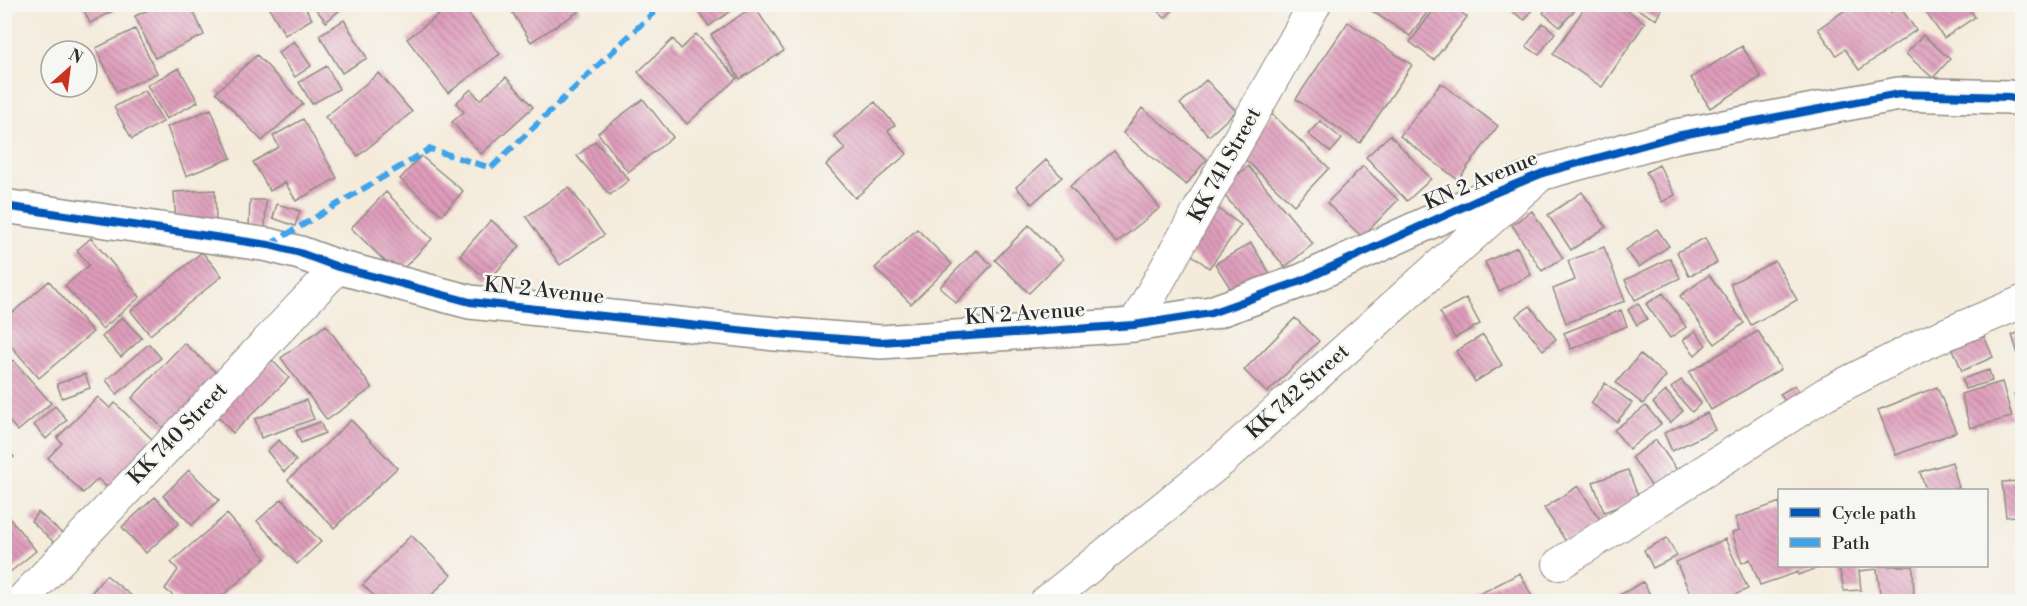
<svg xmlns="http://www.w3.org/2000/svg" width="2027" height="606" viewBox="0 0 2027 606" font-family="'Libre Bodoni',serif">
<defs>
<pattern id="building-back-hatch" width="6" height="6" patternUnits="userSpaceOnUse" patternTransform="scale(1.5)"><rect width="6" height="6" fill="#df9dbb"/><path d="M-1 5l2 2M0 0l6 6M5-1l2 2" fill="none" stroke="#b58098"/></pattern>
</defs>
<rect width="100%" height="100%" fill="#f6f6f2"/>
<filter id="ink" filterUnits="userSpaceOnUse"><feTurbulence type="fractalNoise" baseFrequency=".0167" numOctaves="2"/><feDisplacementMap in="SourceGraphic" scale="12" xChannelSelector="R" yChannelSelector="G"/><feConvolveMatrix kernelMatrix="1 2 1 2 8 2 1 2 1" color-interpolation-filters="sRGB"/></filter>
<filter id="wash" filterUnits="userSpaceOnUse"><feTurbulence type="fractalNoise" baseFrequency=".008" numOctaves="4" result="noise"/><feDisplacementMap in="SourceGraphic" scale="24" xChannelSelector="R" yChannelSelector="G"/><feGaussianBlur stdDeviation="1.35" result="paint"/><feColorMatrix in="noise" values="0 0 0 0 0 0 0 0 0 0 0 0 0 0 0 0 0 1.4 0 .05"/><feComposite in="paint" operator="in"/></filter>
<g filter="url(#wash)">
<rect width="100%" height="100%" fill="#f4ebdb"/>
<g id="blocks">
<path fill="url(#building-back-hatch)" d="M81,4H126L90,23Z
M160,4H190L204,35L155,58L135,16Z
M267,4H303L312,19L285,35Z
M312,4H341L343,7L326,22Z
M453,4H461L500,54L448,93L407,39Z
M507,4H577L581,10L531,42Z
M693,4H732L735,8L709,26Z
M1150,4H1179L1165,18Z
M1361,4H1433L1410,36Z
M1438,4H1451L1467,17L1434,60L1410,42Z
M1501,4H1536L1525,20Z
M1550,4H1580L1560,27L1543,13Z
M1587,4H1618L1645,23L1602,87L1553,54Z
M1628,4H1664L1657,20Z
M1854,4H1885L1891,13L1900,7L1916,30L1859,70L1845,49L1836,55L1818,29Z
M1920,4H1966L1975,17L1944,38Z
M754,6L784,51L740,79L711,35Z
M344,20L367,58L342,73L319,35Z
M1348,22L1412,65L1360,143L1296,99Z
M1543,23L1555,33L1539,55L1526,46Z
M135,29L157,73L117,92L96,48Z
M696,34L737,78L687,124L638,72L673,39L681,49Z
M1923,35L1950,59L1933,78L1906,54Z
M294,41L311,66L295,77L278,53Z
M1742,46L1761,77L1710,108L1691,78Z
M257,55L303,104L262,141L216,92Z
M327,66L339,89L312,104L299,82Z
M179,68L198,102L166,119L147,85Z
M379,73L412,112L358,156L325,117Z
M506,77L533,107L481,154L452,122L464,112L456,103L471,89L480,100Z
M1206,80L1236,111L1209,136L1180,104Z
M1441,83L1498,126L1458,180L1400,136Z
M145,90L163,122L132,139L114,107Z
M643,99L673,137L628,172L598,133Z
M875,102L895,125L888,131L907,154L855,198L826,165L845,149L834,136Z
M1142,108L1207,159L1186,185L1123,133Z
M211,109L231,158L186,176L167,127Z
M1272,114L1329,168L1294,205L1237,152Z
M303,119L337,178L296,201L285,182L270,191L253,162L279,147L273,136Z
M1320,121L1342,139L1331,152L1308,134Z
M1390,135L1431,179L1407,201L1366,157Z
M595,141L629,180L610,195L577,156Z
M1114,151L1160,208L1116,243L1070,186Z
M421,156L463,191L442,215L400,179Z
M1046,160L1062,177L1032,204L1016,187Z
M1659,165L1675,195L1662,202L1646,172Z
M1248,166L1313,244L1285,267L1220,190Z
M1363,166L1398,200L1362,237L1327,203Z
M569,187L604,235L560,265L526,217Z
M215,190L216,222L176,223L174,192Z
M386,192L432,239L398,274L351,228Z
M1582,192L1606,227L1571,250L1548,215Z
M250,200H266L265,228L249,227Z
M277,204L300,211L295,226L273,218Z
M1214,206L1241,225L1209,268L1183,248Z
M1532,211L1563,258L1542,271L1512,225Z
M491,220L520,246L488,281L460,255Z
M1029,225L1063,259L1029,293L995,260Z
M917,229L952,264L911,304L875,268Z
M1657,229L1669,246L1639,267L1626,250Z
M91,238L140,297L102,329L65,286L89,265L77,250Z
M1705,238L1717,263L1689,276L1677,252Z
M1251,243L1271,275L1236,297L1215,264Z
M1517,247L1531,275L1499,291L1485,262Z
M1604,247L1625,301L1566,323L1553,289L1575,280L1568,261Z
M976,250L992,265L956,303L940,287Z
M202,252L222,276L150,335L131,311Z
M1670,258L1680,278L1635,300L1625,280Z
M1775,261L1797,300L1751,325L1730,284Z
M1709,275L1744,323L1715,344L1680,296Z
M49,281L93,332L39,378L4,338V320Z
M1663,293L1686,327L1670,338L1646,304Z
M1466,298L1480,324L1455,338L1440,312Z
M1638,303L1647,319L1637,325L1628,310Z
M1530,306L1556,339L1543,350L1516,316Z
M1621,310L1627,326L1571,349L1564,333Z
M122,317L142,338L121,357L102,337Z
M1295,318L1319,341L1267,393L1244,370Z
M326,325L372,388L327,420L281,358Z
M1695,331L1706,345L1695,355L1683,340Z
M1758,331L1781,369L1711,410L1689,372Z
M2022,332V367L2012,335Z
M1483,335L1502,365L1475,382L1456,351Z
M1984,336L1993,357L1962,371L1953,349Z
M184,343L219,375L166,431L132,398Z
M149,344L161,358L117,394L106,380Z
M1640,354L1666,376L1643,404L1616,383Z
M13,360L51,403L18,431L4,416V368Z
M272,360L289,378L233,433L215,414Z
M1989,370L1992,381L1965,389L1962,379Z
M85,374L90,388L62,398L57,384Z
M1681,380L1701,403L1692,412L1671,388Z
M2002,382L2012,417L1970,428L1961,394Z
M1605,383L1632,403L1617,422L1591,403Z
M1795,385L1801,395L1787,404L1780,394Z
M1937,387L1956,432L1896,455L1878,410Z
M1666,391L1683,411L1670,423L1653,403Z
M2022,391V418L2014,394Z
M98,397L110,408L115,403L156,443L110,490L98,479L83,493L48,458L62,443L57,438Z
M306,400L314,419L261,438L255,419Z
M55,406L67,420L46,439L34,425Z
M1646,406L1661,424L1629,449L1614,430Z
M1707,413L1715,430L1672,451L1664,433Z
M351,420L397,468L334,528L288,480Z
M320,422L325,433L301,443L296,431Z
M279,440L296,461L284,472L267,451Z
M1656,440L1677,470L1652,487L1632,457Z
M4,447L14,457L4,466Z
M1952,462L1959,488L1952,490H1926L1920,472Z
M189,470L219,500L192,525L163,496Z
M1628,470L1639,499L1604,512L1593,482Z
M2022,481V530H2017L2016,516L2006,517L2002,482Z
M1578,486L1601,521L1567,543L1544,508Z
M155,497L179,523L146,553L122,527Z
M282,499L321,542L297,564L257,521Z
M1780,502V566H1824L1798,575V572L1760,585L1750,559L1742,563L1732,533L1739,530L1735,518Z
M4,511L36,551L4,577Z
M38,512L65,536L57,545L31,521Z
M227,514L266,558L215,602H181L165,589L178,570L171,562Z
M411,535L451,575L425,602H380L363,585Z
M1667,538L1677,556L1653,568L1644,550Z
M1725,539L1748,589L1719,602H1694L1676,562Z
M1839,566H1913L1914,602H1881L1877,569L1859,571L1861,590L1844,591Z
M1520,573L1533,599L1527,602H1464Z
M106,575L139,602H84Z
M1643,582L1654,602H1607Z"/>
</g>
</g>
<g filter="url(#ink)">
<use href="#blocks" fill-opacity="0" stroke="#908b83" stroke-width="1.5"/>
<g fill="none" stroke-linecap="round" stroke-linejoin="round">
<defs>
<path id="street" d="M1134,325L1315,4
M1559,564L1825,394L1923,344L2022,302
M20,602L338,267
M1046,602L1221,461L1538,177"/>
<path id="secondary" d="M4,206L269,245L300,253L338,267L470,302L776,334L881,342L1134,325L1211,313L1301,281L1487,196L1543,173L1676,136L1899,94L2009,97L2022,100"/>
</defs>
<use href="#street" stroke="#908b83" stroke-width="34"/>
<use href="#secondary" stroke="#908b83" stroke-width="36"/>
<use href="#street" stroke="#fff" stroke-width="32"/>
<use href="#secondary" stroke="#fff" stroke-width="33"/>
<path stroke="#3ea3eb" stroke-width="6" stroke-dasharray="12 6" stroke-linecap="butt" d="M269,245L430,149L491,168L653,13L647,4"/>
<defs>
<path id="cycleway" d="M4,206L269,245L300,253L338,267L470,302L776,334L881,342L1134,325L1211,313L1301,281L1487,196L1543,173L1676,136L1899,94L2009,97L2022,100"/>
</defs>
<use href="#cycleway" stroke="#f6f6f2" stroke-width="11"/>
<use href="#cycleway" stroke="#0057b8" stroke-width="8"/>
</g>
</g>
<g text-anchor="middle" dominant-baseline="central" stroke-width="5" stroke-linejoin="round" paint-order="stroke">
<g font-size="21" fill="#2b2b2b" stroke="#f6f6f2">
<text transform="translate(1225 165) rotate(-61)">KK 741 Street</text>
<text transform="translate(1481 181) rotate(-23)">KN 2 Avenue</text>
<text transform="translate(544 291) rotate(6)">KN 2 Avenue</text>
<text transform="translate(1025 314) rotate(-4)">KN 2 Avenue</text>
<text transform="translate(1298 392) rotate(-42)">KK 742 Street</text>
<text transform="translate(178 434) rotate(-46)">KK 740 Street</text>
</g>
</g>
<rect width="2027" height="606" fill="none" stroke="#f6f6f2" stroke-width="24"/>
<rect x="1778" y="489" width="210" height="78" fill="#f6f6f2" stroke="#a5a5a2" stroke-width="1.5"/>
<rect x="1790" y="508" width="30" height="9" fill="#0057b8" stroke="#a5a5a2" stroke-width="1.5"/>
<text x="1832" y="519" font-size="18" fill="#2b2b2b">Cycle path</text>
<rect x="1790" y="538" width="30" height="9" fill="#3ea3eb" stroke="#a5a5a2" stroke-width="1.5"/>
<text x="1832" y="549" font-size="18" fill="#2b2b2b">Path</text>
<g transform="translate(69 69) rotate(28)"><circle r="28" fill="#f6f6f2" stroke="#a5a5a2" stroke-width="1.5"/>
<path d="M0-4.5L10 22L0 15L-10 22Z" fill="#c8321e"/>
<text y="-9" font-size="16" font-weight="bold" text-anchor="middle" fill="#2b2b2b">N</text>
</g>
</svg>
